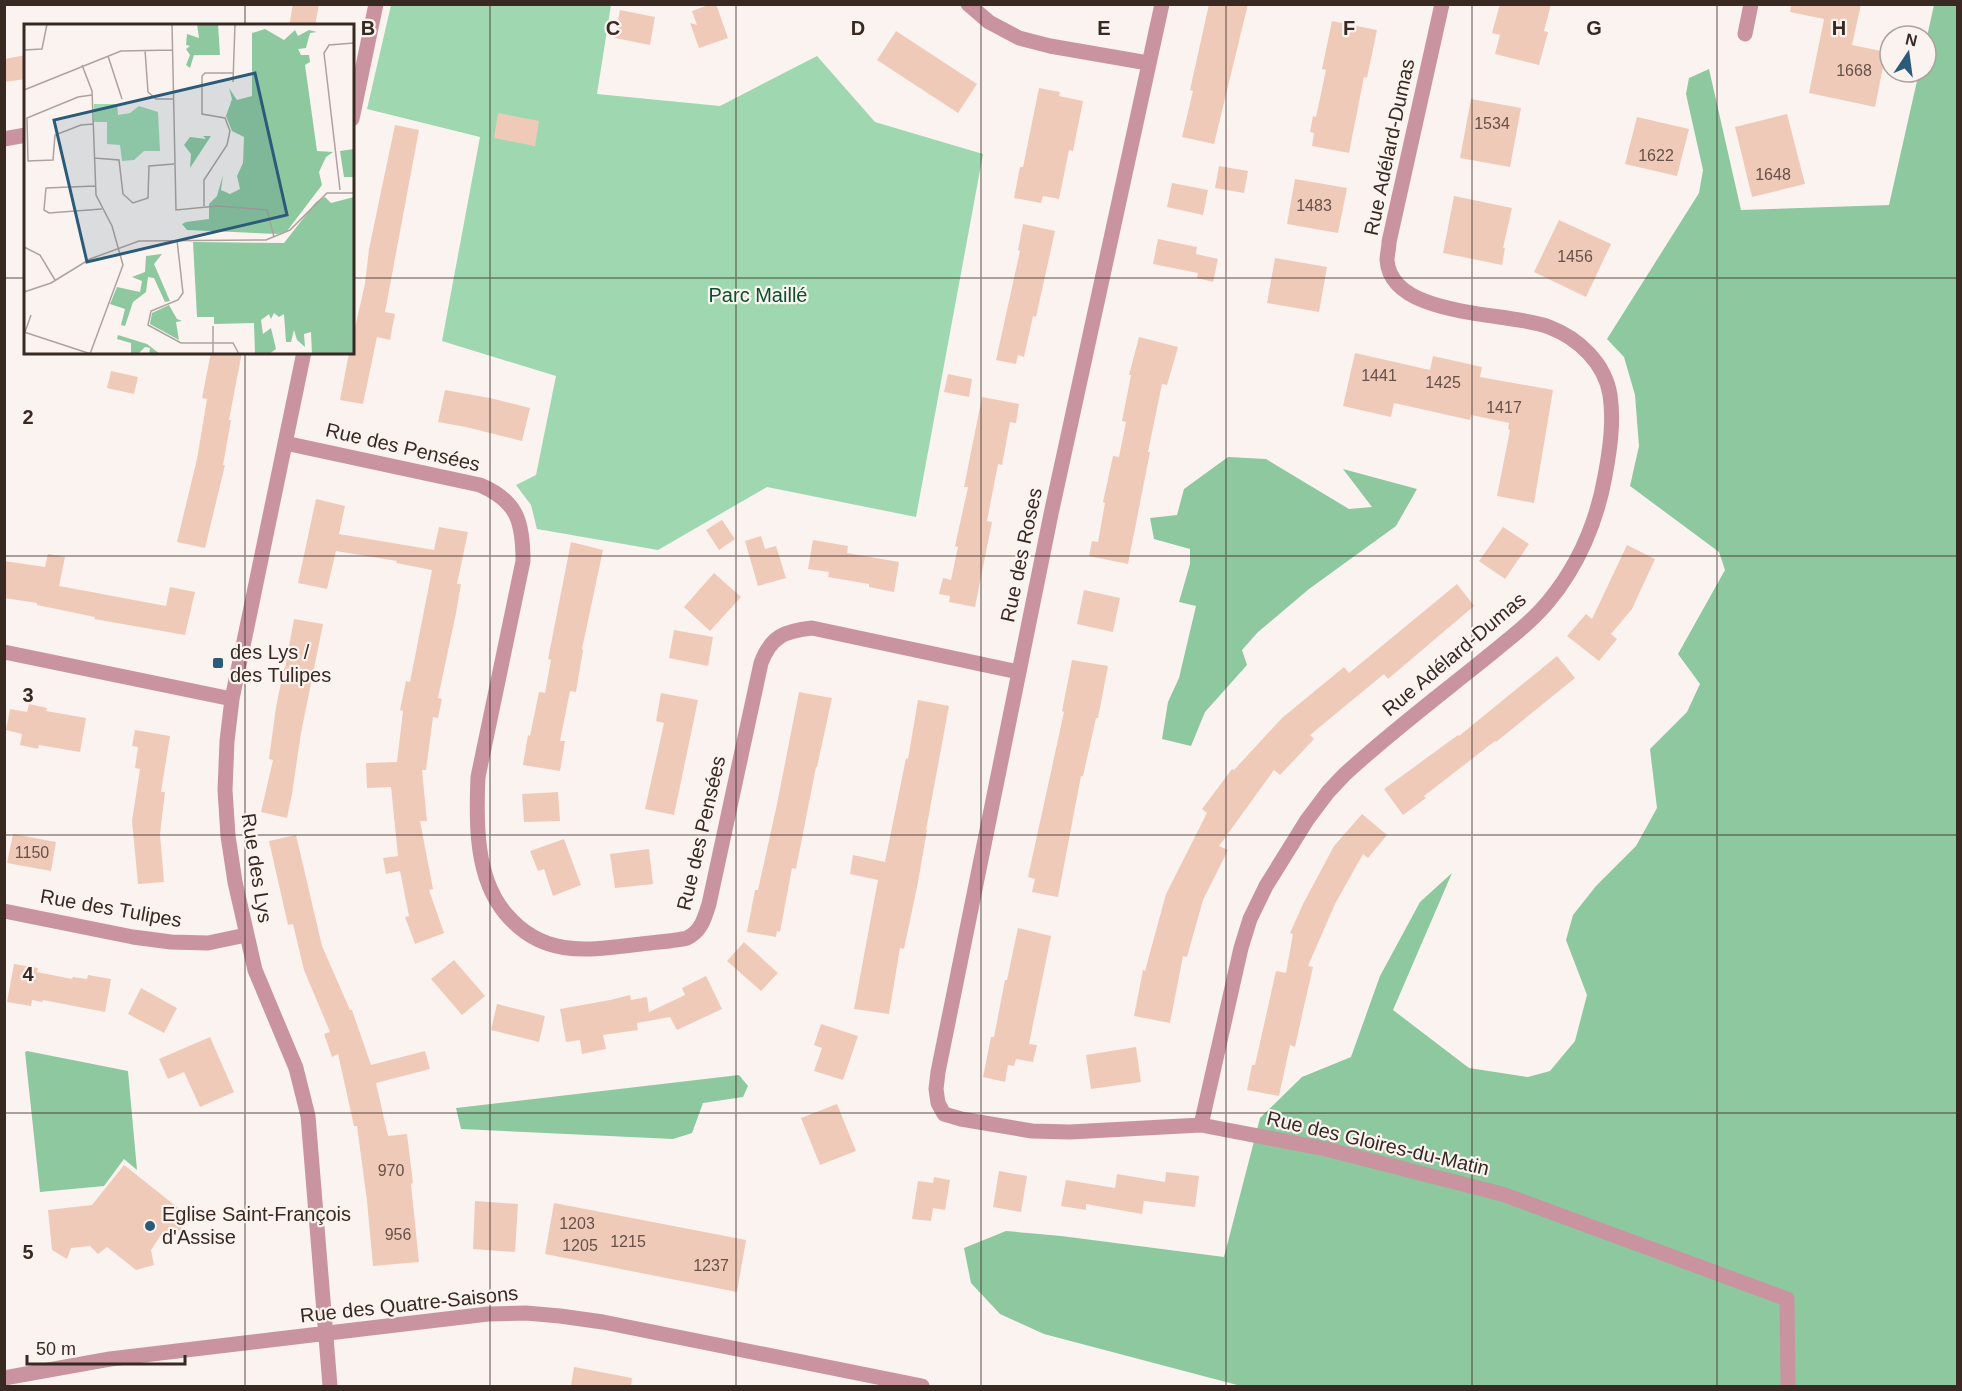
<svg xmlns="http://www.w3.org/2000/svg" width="1962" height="1391" viewBox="0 0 1962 1391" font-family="Helvetica,sans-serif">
<rect width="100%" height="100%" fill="#fbf3f0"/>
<path fill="#9fd8b0" d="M391,5H611L597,94L720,106L817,56L875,122L983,154L916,517L767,487L658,550L537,529L531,505L516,485L536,475L556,376L442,341L480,137L367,109Z"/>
<path fill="#8dc89f" d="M1934,5H1957V1386H1241L1044,1334L1000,1314L971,1283L964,1248L1006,1231L1061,1236L1224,1257L1260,1118L1302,1077L1351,1057L1380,976L1420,902L1452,873L1393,1010L1469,1068L1528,1077L1550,1071L1575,1041L1587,995L1566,940L1573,915L1596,886L1636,846L1657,808L1650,749L1687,712L1700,684L1678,654L1725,570L1719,552L1630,486L1639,446L1635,395L1624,357L1607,339L1699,193L1703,170L1686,94L1689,78L1709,69L1741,210L1889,205L1919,72H1926V41Z
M1228,457L1266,459L1349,509L1372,507L1343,469L1417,489L1396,526L1309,589L1258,632L1242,650L1247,665L1205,712L1191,746L1162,739L1168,702L1179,678L1196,606L1179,602L1190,564V549L1154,539L1150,518L1177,515L1184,489Z
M27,1051L128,1071L137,1170L124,1159L104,1186L40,1192L25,1052Z
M739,1075L748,1086L743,1097L703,1103L692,1133L673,1139L461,1129L456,1108Z"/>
<path fill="#f0cab9" d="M293,4H319L315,26H289Z
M711,4H716L728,38L699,48L690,23L697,25L692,11Z
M1209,4H1248L1214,144L1182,137L1193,91L1190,90Z
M1500,4H1551L1544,31L1548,32L1539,65L1495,54L1500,35L1492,33Z
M1791,4H1861L1852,45L1886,52L1875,107L1809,93L1824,19L1790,12Z
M620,10L655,17L650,45L615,38Z
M1332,21L1377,30L1367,78L1364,77L1349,153L1312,146L1314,133L1310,132L1313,116L1316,117L1326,70L1322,69Z
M896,31L977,84L958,113L877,60Z
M26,55V79L4,82V59Z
M1039,88L1060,92L1059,96L1083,101L1073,151L1069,150L1059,199L1043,196L1041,203L1014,198L1020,167H1023Z
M1471,99L1521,108L1510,167L1460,158Z
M498,113L539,121L535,146L494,138Z
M1787,114L1805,184L1752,197L1735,127Z
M1637,117L1689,129L1677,176L1625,164Z
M395,125L419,130L385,312L395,314L390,340L377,337L363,404L340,400L348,358L350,352H352V341L365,284L369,249Z
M1219,166L1248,171L1244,193L1215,188Z
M1295,179L1347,188L1338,233L1287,224Z
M1172,183L1208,190L1203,215L1167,207Z
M1454,196L1512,208L1503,248H1505L1502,265L1443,253Z
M1559,220L1611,244L1586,297L1534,272Z
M1023,224L1055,231L1036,317L1033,316L1024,357L1018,355L1016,364L996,360L1020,251L1018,250Z
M1158,239L1197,247L1196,254L1218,259L1213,282L1197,278L1198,273L1153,264Z
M1275,258L1327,267L1319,312L1267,303Z
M1139,337L1178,347L1167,385L1162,384L1148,452H1150L1128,564L1089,556L1092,541L1098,542L1105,503L1103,502L1113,456L1119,457L1126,422L1122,421L1131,375H1129Z
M211,352H242L229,420H231L223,465H225L205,548L177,542L197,459L207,399L202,398Z
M1355,353L1430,370L1433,356L1482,367L1480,377L1553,390L1534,503L1497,496L1510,430L1508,429L1509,423L1471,415L1470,420L1394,403L1391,417L1343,406Z
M111,371L138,377L134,394L107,388Z
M948,374L972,379L969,397L944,392Z
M445,390L490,398L530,408L522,441L466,427L438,422Z
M982,397L1019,404L1016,423L1010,422L1002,465L998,464L987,521L992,522L975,607L949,602L950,596L939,594L943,578L951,580L958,547L955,546L968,487H964Z
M316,499L345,506L339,534L434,550L439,527L468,532L457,584H461L456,613L438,698L442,699L438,718L433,717L426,770H422L427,821H420L433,889L429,890L444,933L415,944L405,917L409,916L400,871L386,874L383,858L398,856L391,787L367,788L366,763L397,762L403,711L400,710L406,681L410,682L432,570L396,563L397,561L336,551L327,589L298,583Z
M722,520L735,539L719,550L706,530Z
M1503,527L1529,544L1505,579L1479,561Z
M761,536L765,549L776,546L786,578L758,586L745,541Z
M813,540L848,546L847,553L899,562L894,592L869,587V584L828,577L829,572L808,569Z
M571,542L603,550L582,649L583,650L576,692L570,691L560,741H565L560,771L523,765L528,735L530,736L539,692L545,693L551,660L548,659Z
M1627,545L1655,559L1632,609L1611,634L1617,639L1599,661L1567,636L1586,614L1592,619Z
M48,554L65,557L59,586L166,606L170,587L195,592L185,635L94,619L95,617L37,605V603L4,598V561L45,567Z
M714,573L741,597L710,631L684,607Z
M1457,584L1474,606L1388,679L1384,674L1310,735L1314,739L1280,775L1274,770L1219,846L1228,850L1203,900L1187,957L1183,956L1170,1023L1134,1016L1143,970L1145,971L1166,894L1207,813L1202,809L1232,769L1234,770L1282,718L1344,667L1349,673Z
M1084,590L1120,598L1113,632L1077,624Z
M294,619L323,624L301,733L292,794L287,818L261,812L273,760L269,759L276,707L284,668H285Z
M674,630L713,637L708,666L669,658Z
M1557,656L1575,678L1496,742L1495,741L1424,796L1426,798L1403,815L1384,789L1458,735L1459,736Z
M1072,660L1108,666L1098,718H1096L1083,776H1081L1058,897L1032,892L1035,879L1028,877L1064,712L1062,711Z
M799,692L832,698L817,767H816L796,869L792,868L780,932L777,931L776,937L747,932L755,890H758L777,804Z
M661,693L698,700L674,815L645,809L664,723L656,721Z
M918,700L949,706L926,830H927L918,882L904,949L900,948L889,1014L854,1009L878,880L850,874L853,855L885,862L906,758L908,759Z
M29,704L47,708L46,711L86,718L80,752L39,745L38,749L20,745L22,734L6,730L10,709L27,712Z
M135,730L170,736L161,792H165L160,834L164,882L138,884L132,821L140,769L135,768L138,747L132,746Z
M558,792L560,821L524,822L522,794Z
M1362,814L1387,835L1368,858L1363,854L1335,904L1308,966L1313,967L1302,1015L1295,1047L1290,1045L1279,1096L1247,1090L1252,1065H1255L1276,971L1286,973L1293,934L1290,933L1303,904L1334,846Z
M13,834L56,842L51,871L7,863Z
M296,835L322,946L350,1010H352L371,1065L425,1051L430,1069L376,1083L388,1136L407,1134L413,1183L411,1184L419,1262L373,1266L367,1201L357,1126H354L338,1054L332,1057L324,1034L330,1032L304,970L293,924L288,925L269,841Z
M564,839L581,885L553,896L544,869L538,871L530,851Z
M649,849L653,884L615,888L610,854Z
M1018,928L1051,936L1029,1044L1037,1045L1033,1062L1016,1059L1014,1066L1008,1065L1005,1082L983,1077L991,1037H994L1005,980H1007Z
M744,942L778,973L761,991L727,961Z
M454,960L485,996L462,1015L431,979Z
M14,964L38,968L37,972L72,979L73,977L87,979L88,975L111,979L105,1012L43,1000L42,1002L32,1000L31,1006L7,1002Z
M706,976L722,1009L677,1030L670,1017L637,1023L638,1030L603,1035L606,1049L582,1054L580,1040L566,1042L560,1009L610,1000L630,995L631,1000L647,997L649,1012L685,995L682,988Z
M141,988L177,1008L164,1033L128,1014Z
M497,1004L545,1016L539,1042L491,1030Z
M821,1024L858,1036L843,1080L814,1071L822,1048L814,1045Z
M210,1037L234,1092L200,1107L184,1072L168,1079L159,1059Z
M1136,1047L1141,1082L1091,1089L1086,1055Z
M837,1104L856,1151L820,1165L801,1118Z
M124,1165L182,1211L181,1230L163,1232L151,1250L154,1265L136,1270L107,1247L98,1254L90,1246L71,1248L67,1259L52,1250L48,1210L92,1205Z
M999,1171L1027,1176L1021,1212L993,1207Z
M1166,1172L1199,1176L1195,1207L1144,1201L1142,1214L1086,1204V1210L1061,1206L1066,1180L1115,1188L1117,1174L1165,1182Z
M934,1177L950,1180L945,1210L933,1208L931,1221L912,1219L918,1181L933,1183Z
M475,1201L518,1204L515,1252L473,1249Z
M554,1203L746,1240L737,1292L545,1254Z
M574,1367L632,1378L631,1386H571Z"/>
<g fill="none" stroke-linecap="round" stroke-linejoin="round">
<path stroke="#c994a0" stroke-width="15" d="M968,4L989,22L1019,38L1050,46L1148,63
M1162,4L1051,514L938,1072L936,1089L938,1103L944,1114L961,1119L1032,1131L1070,1132L1201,1125L1326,1149L1502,1194L1787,1299L1788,1386
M1745,34L1751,4
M352,119L376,4
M4,139L26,135
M304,352L232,699L227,741L225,790L228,836L235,882L255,970L296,1068L308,1116L330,1386
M285,443L480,485C518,501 523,523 523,561L478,777C476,821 475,878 506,914C544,959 589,950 641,944C653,942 677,941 687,938C701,932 705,917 709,904L761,663C771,636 785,631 812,628L1018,672
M4,652L232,699
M4,911L133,937L171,942L208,943L246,935
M1201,1125L1241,948L1250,919L1266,886L1307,820L1328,792L1344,775C1386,736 1432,701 1477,665C1501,645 1528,626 1548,602C1578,566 1597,521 1605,476C1610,449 1614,422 1610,395C1605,363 1578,338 1549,327C1509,311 1391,319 1387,260C1387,255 1389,248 1389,242L1442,4
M4,1378L110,1359L488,1314L526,1313L560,1316L603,1322L922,1386"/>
</g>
<path fill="none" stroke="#382922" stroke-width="1.5" stroke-opacity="0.55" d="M245,4V26M490,4V1386M736,4V1386M981,4V1386M1226,4V1386M1472,4V1386M1717,4V1386M4,278H26M352,278H1958M245,352V1386M4,556H1958M4,835H1958M4,1113H1958"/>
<g fill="#2b5b79" stroke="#fbf3f0" stroke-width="2">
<rect x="212" y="657" width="12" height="12" rx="3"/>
<circle cx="150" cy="1226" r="6"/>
</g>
<g text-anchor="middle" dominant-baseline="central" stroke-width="4.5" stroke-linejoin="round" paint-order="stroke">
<g font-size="16" fill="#665148">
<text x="1854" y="70">1668</text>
<text x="1492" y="123">1534</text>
<text x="1656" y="155">1622</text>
<text x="1773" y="174">1648</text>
<text x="1314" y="205">1483</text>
<text x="1575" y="256">1456</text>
<text x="1379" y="375">1441</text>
<text x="1443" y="382">1425</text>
<text x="1504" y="407">1417</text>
<text x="32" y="852">1150</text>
<text x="391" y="1170">970</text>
<text x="577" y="1223">1203</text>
<text x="398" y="1234">956</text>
<text x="628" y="1241">1215</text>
<text x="580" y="1245">1205</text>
<text x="711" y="1265">1237</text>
</g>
<g font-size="20" fill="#382922" stroke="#fbf3f0">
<text transform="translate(1389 147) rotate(-78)">Rue Adélard-Dumas</text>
<text transform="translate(403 447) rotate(13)">Rue des Pensées</text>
<text transform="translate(1021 555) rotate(-78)">Rue des Roses</text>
<text transform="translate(1454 654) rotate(-40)">Rue Adélard-Dumas</text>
<text transform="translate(701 833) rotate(-77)">Rue des Pensées</text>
<text transform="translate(257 868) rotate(81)">Rue des Lys</text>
<text transform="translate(111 908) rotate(10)">Rue des Tulipes</text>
<text transform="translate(1378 1143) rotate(13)">Rue des Gloires-du-Matin</text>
<text transform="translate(409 1304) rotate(-6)">Rue des Quatre-Saisons</text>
</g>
<g font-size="20" fill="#09512b" stroke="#fbf3f0">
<text x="758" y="295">Parc Maillé</text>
</g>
<g font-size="20" fill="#382922" stroke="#fbf3f0" text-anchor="start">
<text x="230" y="652">des Lys /<tspan x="230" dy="23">des Tulipes</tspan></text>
<text x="162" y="1214">Eglise Saint-François<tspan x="162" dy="23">d'Assise</tspan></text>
</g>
</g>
<g transform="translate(24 24)">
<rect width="330" height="330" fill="#fbf3f0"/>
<path d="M70,80H93L94,91L106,89L115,82L134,88L136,127H120L110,136L98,137L96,121L83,120V98H70Z" fill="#9fd8b0"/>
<path d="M173,0H194L196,31H170L166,44L162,41L166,31L162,25L166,22L162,21L163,10L175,14ZM241,5L260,16L271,6L274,12L285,6L293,8L286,9L282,24L274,25L277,31H285L286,38L281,41L293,127L309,128L302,133L295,148L298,161L263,207L254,210L163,206L158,200L162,198L185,195V180L193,172L199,151L197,166L206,170L216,165L213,152L219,139L220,113L208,107L202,92L208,75L205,64L213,76L228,72V9ZM179,112H187L166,144L167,130L160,121L166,113L182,115ZM330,125V153H320L316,127ZM301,173L307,179L330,173V330H288L287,308L280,310L281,323L273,316L270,306L267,318H262L260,290L255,293L250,289L247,295L245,290L237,296L239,310L247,304L252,325L245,330H231L230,299L190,300V293H173L169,218L260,219L292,178ZM138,230L130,240L146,277L141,278L130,254L124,253L122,268L109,278L101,302L97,301L101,285L86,280L93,263L116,268L118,257L108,253L121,248L122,232ZM145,281L153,295L158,297L152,298L155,316L126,300L128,289ZM94,311L123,320L136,330H125L126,324L121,323L114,330H107V319L93,315Z" fill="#8dc89f"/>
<path fill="none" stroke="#ada29e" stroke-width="1.5" d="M148,0L152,186L193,182L243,186L250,213M0,26L18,25L23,0M121,26L124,68L132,75H149M84,32L98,75M58,41L68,67L72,171L88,202L99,241L66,330M209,58L211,0M0,66L97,27L149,26M68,71L54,73L3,94L4,137L29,136L31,111L57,101L69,100M70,134L95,136L99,170L109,179L124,174L125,142L150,140M71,162L22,164L20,186L25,189L78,185M316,166L300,29L305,21L330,19M180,182V156L203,121L206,107L201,94L178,90V52L181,49H210M153,216L159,269L154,276L127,287L124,301L157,319H209L215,330M0,223L16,231L31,256M0,268L27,259L66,235L115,217L242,216L266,206L303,169H330M189,302V330M0,308L67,330M1,308L7,291"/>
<path fill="#2b5b79" fill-opacity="0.15" stroke="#2b5b79" stroke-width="3" d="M231,49L263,191L63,238L30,96Z"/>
<rect width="330" height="330" fill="none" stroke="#382922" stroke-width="3"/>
</g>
<g font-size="20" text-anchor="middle" font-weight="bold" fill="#382922" stroke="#fbf3f0" stroke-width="4.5" stroke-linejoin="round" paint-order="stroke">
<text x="368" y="35">B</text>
<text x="613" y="35">C</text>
<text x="858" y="35">D</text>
<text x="1104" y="35">E</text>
<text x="1349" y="35">F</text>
<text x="1594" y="35">G</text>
<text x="1839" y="35">H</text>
<text x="28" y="424">2</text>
<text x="28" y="702">3</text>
<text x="28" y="981">4</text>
<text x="28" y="1259">5</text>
</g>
<rect width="1962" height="1391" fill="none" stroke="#382922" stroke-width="12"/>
<g transform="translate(1908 54) rotate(13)"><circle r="28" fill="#fbf3f0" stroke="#ada29e" stroke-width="1.5"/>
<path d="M0-4.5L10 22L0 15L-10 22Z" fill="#2b5b79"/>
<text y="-9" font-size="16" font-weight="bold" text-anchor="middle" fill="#382922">N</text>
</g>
<path d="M27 1355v9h158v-9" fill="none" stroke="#382922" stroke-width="3"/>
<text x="36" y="1355" font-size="18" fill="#382922" stroke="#fbf3f0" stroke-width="4.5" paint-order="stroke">50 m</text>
</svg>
